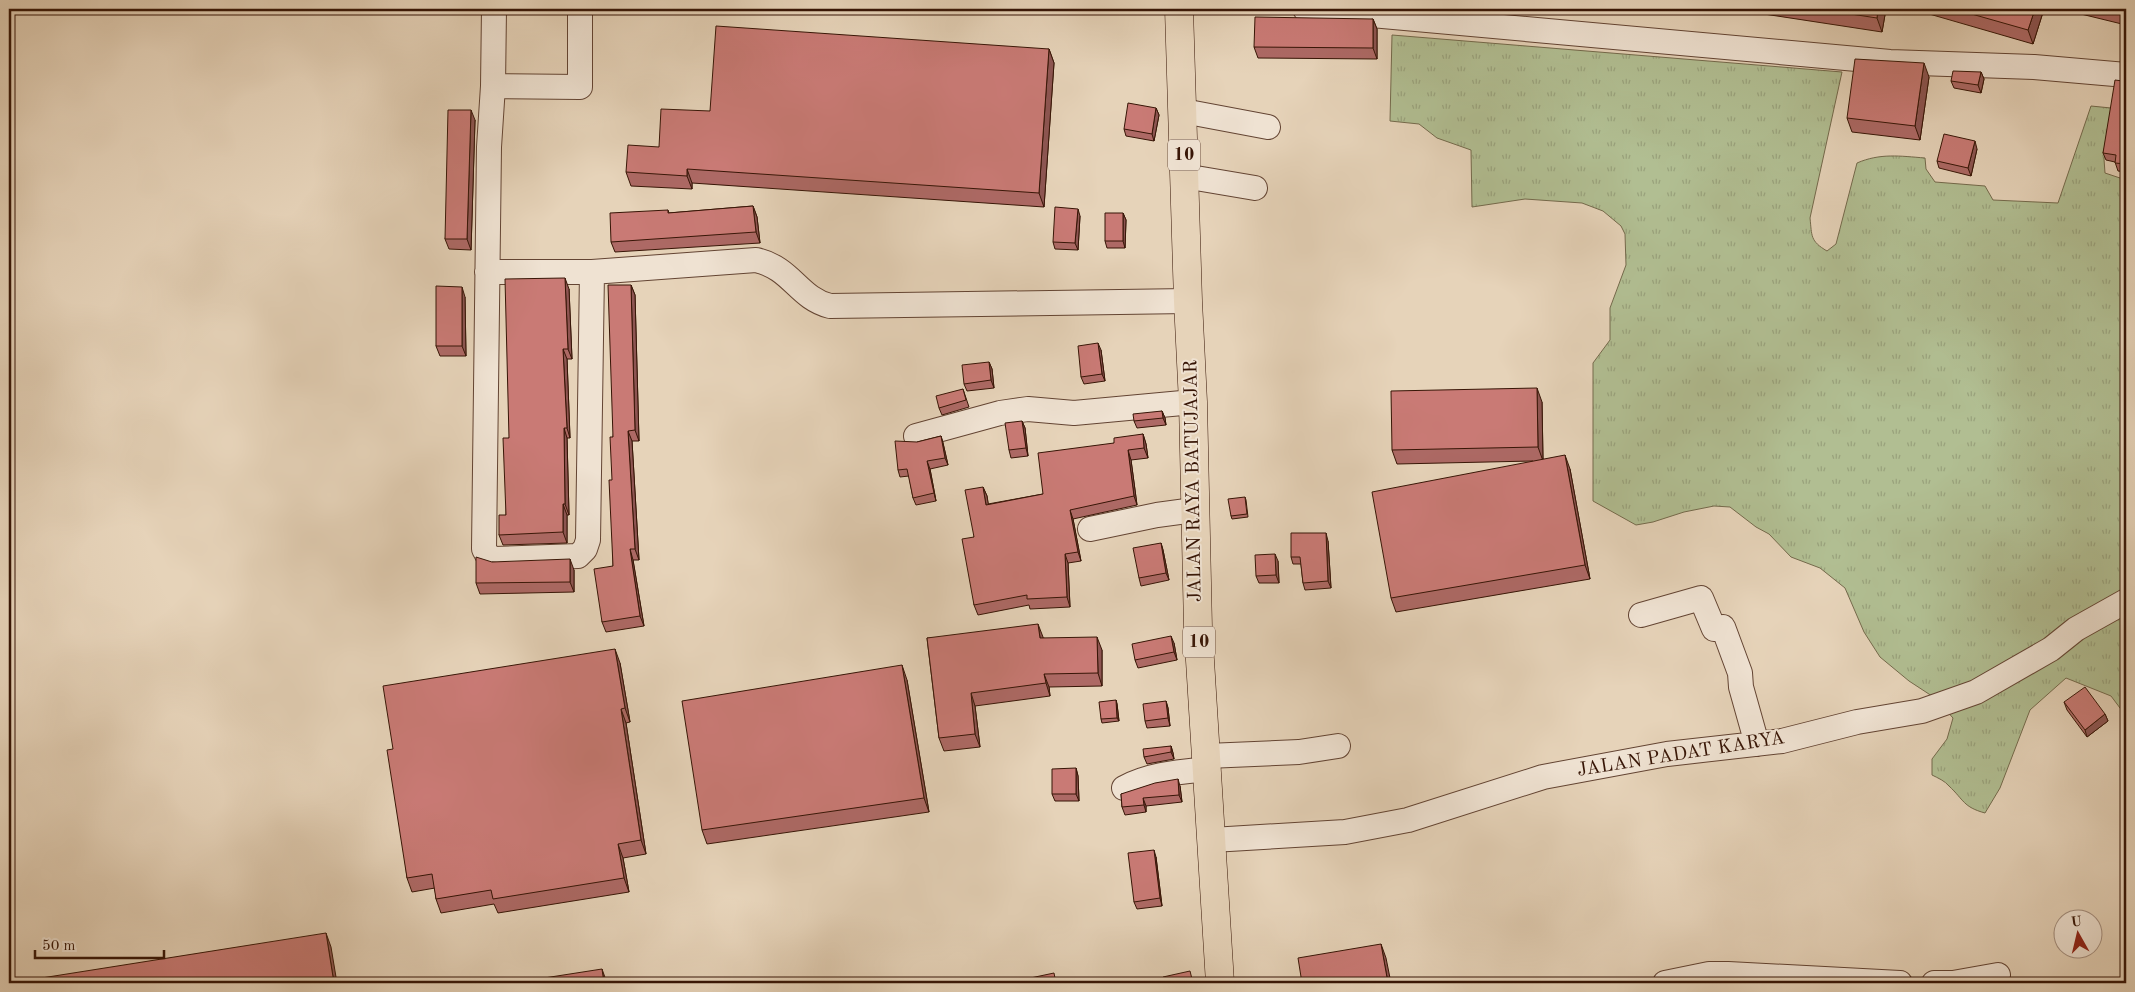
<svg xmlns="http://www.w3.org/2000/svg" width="2135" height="992" viewBox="0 0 2135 992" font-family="'Old Standard TT',serif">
<defs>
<pattern id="grass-tufts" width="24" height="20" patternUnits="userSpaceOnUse" patternTransform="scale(1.25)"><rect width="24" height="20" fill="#b1be92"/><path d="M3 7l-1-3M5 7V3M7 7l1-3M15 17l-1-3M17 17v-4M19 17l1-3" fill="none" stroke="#99a27c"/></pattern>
</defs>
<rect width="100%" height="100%" fill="#e6d3b9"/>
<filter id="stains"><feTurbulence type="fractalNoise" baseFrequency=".004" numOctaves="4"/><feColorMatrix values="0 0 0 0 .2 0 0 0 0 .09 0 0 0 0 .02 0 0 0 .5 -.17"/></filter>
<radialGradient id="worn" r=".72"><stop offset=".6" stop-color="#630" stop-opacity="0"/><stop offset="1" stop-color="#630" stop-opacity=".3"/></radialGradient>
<path fill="url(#grass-tufts)" stroke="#746a4c" d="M1392,35L1842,72L1810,218C1812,236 1810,241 1827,251L1836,244L1857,163C1880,153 1900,156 1925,158L1926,169L1935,182L1985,186L1993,200L2058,203L2091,106L2111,108L2104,159L2105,173L2126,180V716L2111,696L2066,678L2030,710L2000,788L1985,813C1963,807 1964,800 1949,786C1945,781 1938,778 1932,775V759L1947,739L1953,718L1935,698L1909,681L1880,657L1864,632L1845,588L1820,568L1791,557L1769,534L1756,527L1730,507L1714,506L1684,512L1653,522L1636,525L1593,501V363L1610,340V308L1626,265L1625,234L1621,226L1603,211L1582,203L1525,199L1472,207L1471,150L1437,138L1419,124L1390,121Z"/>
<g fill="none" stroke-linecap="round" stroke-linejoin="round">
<defs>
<path id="minor" d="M494,9L493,86L489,147L484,549L488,556L495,559L578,556L585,549L588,540L592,272
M1305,9L1890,62L2034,67L2126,75
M493,86L580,87V9
M1183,111L1268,127
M1184,176L1255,188
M487,272H592L756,260C792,268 798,298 830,306L1188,301
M916,436L1000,413L1028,409L1074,413L1193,402
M1090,529L1157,515L1194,510
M1641,615L1701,598L1714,629L1723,627L1740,673L1741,687L1757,744
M1207,756L1299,752L1338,746
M1124,788C1150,774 1180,772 1208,769
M1212,840L1345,832L1408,820L1543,777L1667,754L1782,741L1857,722L1922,711L1976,692L2051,649L2076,629L2126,601
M1665,983L1709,974H1728L1900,983
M1934,983H1953L1998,975"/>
<path id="highway" d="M1179,9L1188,301L1193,402L1198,628L1220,983"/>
</defs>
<use href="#minor" stroke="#634433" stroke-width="26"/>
<use href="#highway" stroke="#371506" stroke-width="29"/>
<use href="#minor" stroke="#efe2d2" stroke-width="24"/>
<use href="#highway" stroke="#e6d3b9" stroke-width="28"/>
</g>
<path fill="#ad6965" stroke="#371506" d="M1762,9H1886L1882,32L1764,14Z
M1912,9H2044L2033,44Z
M2079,9H2126V25L2081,14Z
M1373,19L1377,29V59L1258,58L1254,47Z
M1049,49L1054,63L1044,207L692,183V189L631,186L626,172L659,147L710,111Z
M1981,72L1984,79L1981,93L1954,88L1951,81Z
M1929,77L1920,140L1852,132L1847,118Z
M2126,80V172L2118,171L2115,162L2106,160L2103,153L2123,81Z
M1156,108L1159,115L1154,141L1126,136L1124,129Z
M475,120L471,250L449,249L445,239Z
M1977,149L1971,176L1939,168L1937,161Z
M753,206L757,217L760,243L615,252L611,242L668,210L669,213Z
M1123,213L1126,220L1125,248H1107L1105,241Z
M1080,216L1078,250L1055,249L1053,242Z
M631,285L635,295L639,441H632L639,560H633L644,626L606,632L602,622L613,566V437Z
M569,289L572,359H567L570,438H567L569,515H567V543L503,545L499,535L506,515L509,438Z
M465,297L466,356H440L436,346Z
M1101,350L1105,381L1084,384L1081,377Z
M989,362L992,369L994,388L967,391L964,384Z
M963,389L969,407L942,415L939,408Z
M1542,402L1543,459L1570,469L1590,579L1396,612L1391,598L1533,461L1397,464L1392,450Z
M1162,411L1165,418L1166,425L1137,428L1134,421Z
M1022,421L1025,428L1028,456L1011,458L1009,450Z
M1143,434L1146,444L1148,458L1131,460L1137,505L1073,519L1081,561L1068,563L1070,607L1030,609L1029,605L978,615L974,605V537L983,487L987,496L988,504L1043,494L1114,443Z
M941,436L943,443L948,465L930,469L936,501L916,505L913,498L909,476L900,477L898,470L917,442Z
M1245,497L1246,500L1248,517L1232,519L1231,516Z
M1328,541L1331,588L1305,590L1303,583L1301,564H1293L1291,557Z
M1161,543L1163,550L1169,580L1141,586L1139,578Z
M1278,561L1279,583H1259L1256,576Z
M492,562L574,570V592L480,594L476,583Z
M927,638H1043L1102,650V686L1049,687L1050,696L975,706L980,747L944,751L939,738Z
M1174,643L1177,660L1138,668L1135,660Z
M620,663L630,722L626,723L646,854L623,858L629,892L498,913L494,904L441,913L436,899L435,888L412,892L407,878L393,749Z
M907,680L929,812L707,844L702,830Z
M1116,700L1117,704L1119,721L1102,723L1101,719Z
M1166,701L1168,708L1170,726L1147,728L1145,721Z
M2064,702L2105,714L2108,721L2087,737L2067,710Z
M1171,746L1173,753L1174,759L1147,764L1144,757Z
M1076,768L1078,776L1079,801H1055L1052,794Z
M1180,786L1182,802L1146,806V812L1125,815L1122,807L1121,794Z
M1156,857L1162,906L1137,909L1134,902Z"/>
<path fill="#8d5552" stroke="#371506" d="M1878,9H1886L1882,32L1877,18Z
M2035,9H2044L2033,44L2028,30Z
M1373,19L1377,29V59L1373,48Z
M1049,49L1054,63L1044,207L1039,193Z
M1924,63L1929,77L1920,140L1915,126Z
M1981,72L1984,79L1981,93L1978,85Z
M1156,108L1159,115L1154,141L1152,134Z
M471,110L475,120L471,250L467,239Z
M1975,141L1977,149L1971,176L1968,168Z
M687,169L692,183V189L687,176Z
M753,206L757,217L760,243L756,232Z
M1078,209L1080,216L1078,250L1075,243Z
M1123,213L1126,220L1125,248L1123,241Z
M565,278L569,289L572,359L568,349Z
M631,285L635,295L639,441L635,430Z
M462,287L465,297L466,356L462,346Z
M1098,343L1101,350L1105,381L1102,374Z
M563,349L567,359L570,438L567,428Z
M989,362L992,369L994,388L991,380Z
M1537,388L1542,402L1543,461L1538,447Z
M1162,411L1165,418L1166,425L1163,418Z
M1022,421L1025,428L1028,456L1026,448Z
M564,428L567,438L569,515L565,504Z
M628,431L632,441L639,560L635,549Z
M1143,434L1146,444L1148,458L1144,448Z
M941,436L943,443L948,465L945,458Z
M1128,450L1131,460L1137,505L1134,496Z
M1565,455L1570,469L1590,579L1585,565Z
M927,461L930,469L936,501L934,493Z
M983,487L987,496L990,514L986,505Z
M563,504L567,515V543L563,532Z
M1070,510L1073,519L1081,561L1078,552Z
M1326,533L1328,541L1331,588L1328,581Z
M1161,543L1163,550L1169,580L1166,573Z
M630,549L633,560L644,626L640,616Z
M1065,554L1068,563L1070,607L1067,597Z
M1275,554L1278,561L1279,583L1276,575Z
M570,559L574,570V592L570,582Z
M1038,624L1043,637L1045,651L1040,638Z
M1171,636L1174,643L1177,660L1174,652Z
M1097,637L1102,650V686L1098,673Z
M615,649L620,663L630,722L625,708Z
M902,665L907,680L929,812L924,798Z
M1044,674L1049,687L1050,696L1046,683Z
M971,693L975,706L980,747L975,734Z
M1116,700L1117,704L1119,721L1117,718Z
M1166,701L1168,708L1170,726L1168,718Z
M621,709L626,723L646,854L641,840Z
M2105,714L2108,721L2087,737L2085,730Z
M1171,746L1173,753L1174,759L1171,752Z
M1076,768L1078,776L1079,801L1076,794Z
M1178,779L1180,786L1182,802L1179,795Z
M1143,798L1146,806V812L1144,805Z
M618,844L623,858L629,892L624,878Z
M1154,850L1156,857L1162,906L1160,898Z
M326,933L331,947L337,983H334Z
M1381,944L1386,958L1391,983H1388Z
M602,969L607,983H604Z"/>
<path fill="#c97a75" stroke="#371506" d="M1818,9H1878L1877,18Z
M1954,9H2035L2028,30Z
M2098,9H2126V15Z
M1255,17L1373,19V48L1254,47Z
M716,26L1049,49L1039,193L687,169V176L626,172L628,145L659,147L661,109L710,111Z
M1855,59L1924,63L1915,126L1847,118Z
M1953,71L1981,72L1978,85L1951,81Z
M2115,80L2123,81L2126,80V164L2115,163L2116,155L2103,153Z
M1128,103L1156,108L1152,134L1124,129Z
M448,110H471L467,239H445Z
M1944,134L1975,141L1968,168L1937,161Z
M753,206L756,232L611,242L610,213L668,210V213Z
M1055,207L1078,209L1075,243L1053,242Z
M1105,213H1123V241H1105Z
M565,278L568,349H563L567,428H564L565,504H563V532L499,535V515H506L503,438H509L505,279Z
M608,285H631L635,430L628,431L635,549H630L640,616L602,622L594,569L613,566L609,480H612L610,437H613Z
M436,286L462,287V346H436Z
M1098,343L1102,374L1081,377L1078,346Z
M989,362L991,380L964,384L962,365Z
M1537,388L1538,447L1392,450L1391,391Z
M963,389L966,400L939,408L936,396Z
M1162,411L1163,418L1134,421L1133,414Z
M1022,421L1026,448L1009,450L1005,423Z
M1143,434L1144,448L1128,450L1134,496L1070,510L1078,552L1065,554L1067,597L1027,599V595L974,605L962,539L974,537L965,490L983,487L986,505L1043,494L1038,453L1114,443V438Z
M941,436L945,458L927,461L934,493L913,498L907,469L898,470L895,441L917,442Z
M1565,455L1585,565L1391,598L1372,492Z
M1245,497L1247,514L1231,516L1228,499Z
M1291,533H1326L1328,581L1303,583L1300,557H1291Z
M1161,543L1166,573L1139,578L1133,548Z
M1275,554L1276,575L1256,576L1255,555Z
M476,557L492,562L570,559V582L476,583Z
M1038,624L1040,638L1097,637L1098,673L1044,674L1046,683L971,693L975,734L939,738L927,638Z
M1171,636L1174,652L1135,660L1132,644Z
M615,649L625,708L621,709L641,840L618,844L624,878L493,899L491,890L436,899L432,874L407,878L387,750L393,749L383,686Z
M902,665L924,798L702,830L682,701Z
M2085,687L2105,714L2085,730L2064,702Z
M1116,700L1117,718L1101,719L1099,702Z
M1166,701L1168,718L1145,721L1143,704Z
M1171,746V752L1144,757L1143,749Z
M1076,768V794H1052V769Z
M1178,779L1179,795L1143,798L1144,805L1122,807L1121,794L1155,783Z
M1154,850L1160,898L1134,902L1128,853Z
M326,933L334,983H10Z
M1381,944L1388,983H1302L1298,958Z
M602,969L604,983H512Z
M1190,971L1193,983H1165L1163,977Z
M1054,973L1056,983H1007Z"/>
<g text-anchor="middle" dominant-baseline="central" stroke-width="4" stroke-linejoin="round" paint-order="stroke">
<g fill="#efe2d2" stroke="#6e5243" stroke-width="1">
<rect x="1168" y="139.5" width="32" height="31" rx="4"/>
<rect x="1183" y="626.5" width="32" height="31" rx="4"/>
</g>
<g font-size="18" font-weight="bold" fill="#371506">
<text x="1184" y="155">10</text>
<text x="1199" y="642">10</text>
</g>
<g font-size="19" fill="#371506" stroke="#efe2d2">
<text transform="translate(1194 481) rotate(-91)">JALAN RAYA BATUJAJAR</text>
<text transform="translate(1681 755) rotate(-9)">JALAN PADAT KARYA</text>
</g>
</g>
<rect width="2135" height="992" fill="none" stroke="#e6d3b9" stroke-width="30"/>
<rect x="10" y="10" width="2115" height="972" fill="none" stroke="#371506" stroke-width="2.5"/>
<rect x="15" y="15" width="2105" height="962" fill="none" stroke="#371506"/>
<g transform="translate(2078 934) rotate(352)"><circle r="24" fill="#efe2d2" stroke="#a59080"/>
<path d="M0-4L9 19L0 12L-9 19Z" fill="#8f2418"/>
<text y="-8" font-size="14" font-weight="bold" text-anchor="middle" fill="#371506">U</text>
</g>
<path d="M35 950v8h129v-8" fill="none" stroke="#371506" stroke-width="2.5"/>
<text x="42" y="950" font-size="15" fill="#371506" stroke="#efe2d2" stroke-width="4" paint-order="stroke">50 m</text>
<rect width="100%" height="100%" filter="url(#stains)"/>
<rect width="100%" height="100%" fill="url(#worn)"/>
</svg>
